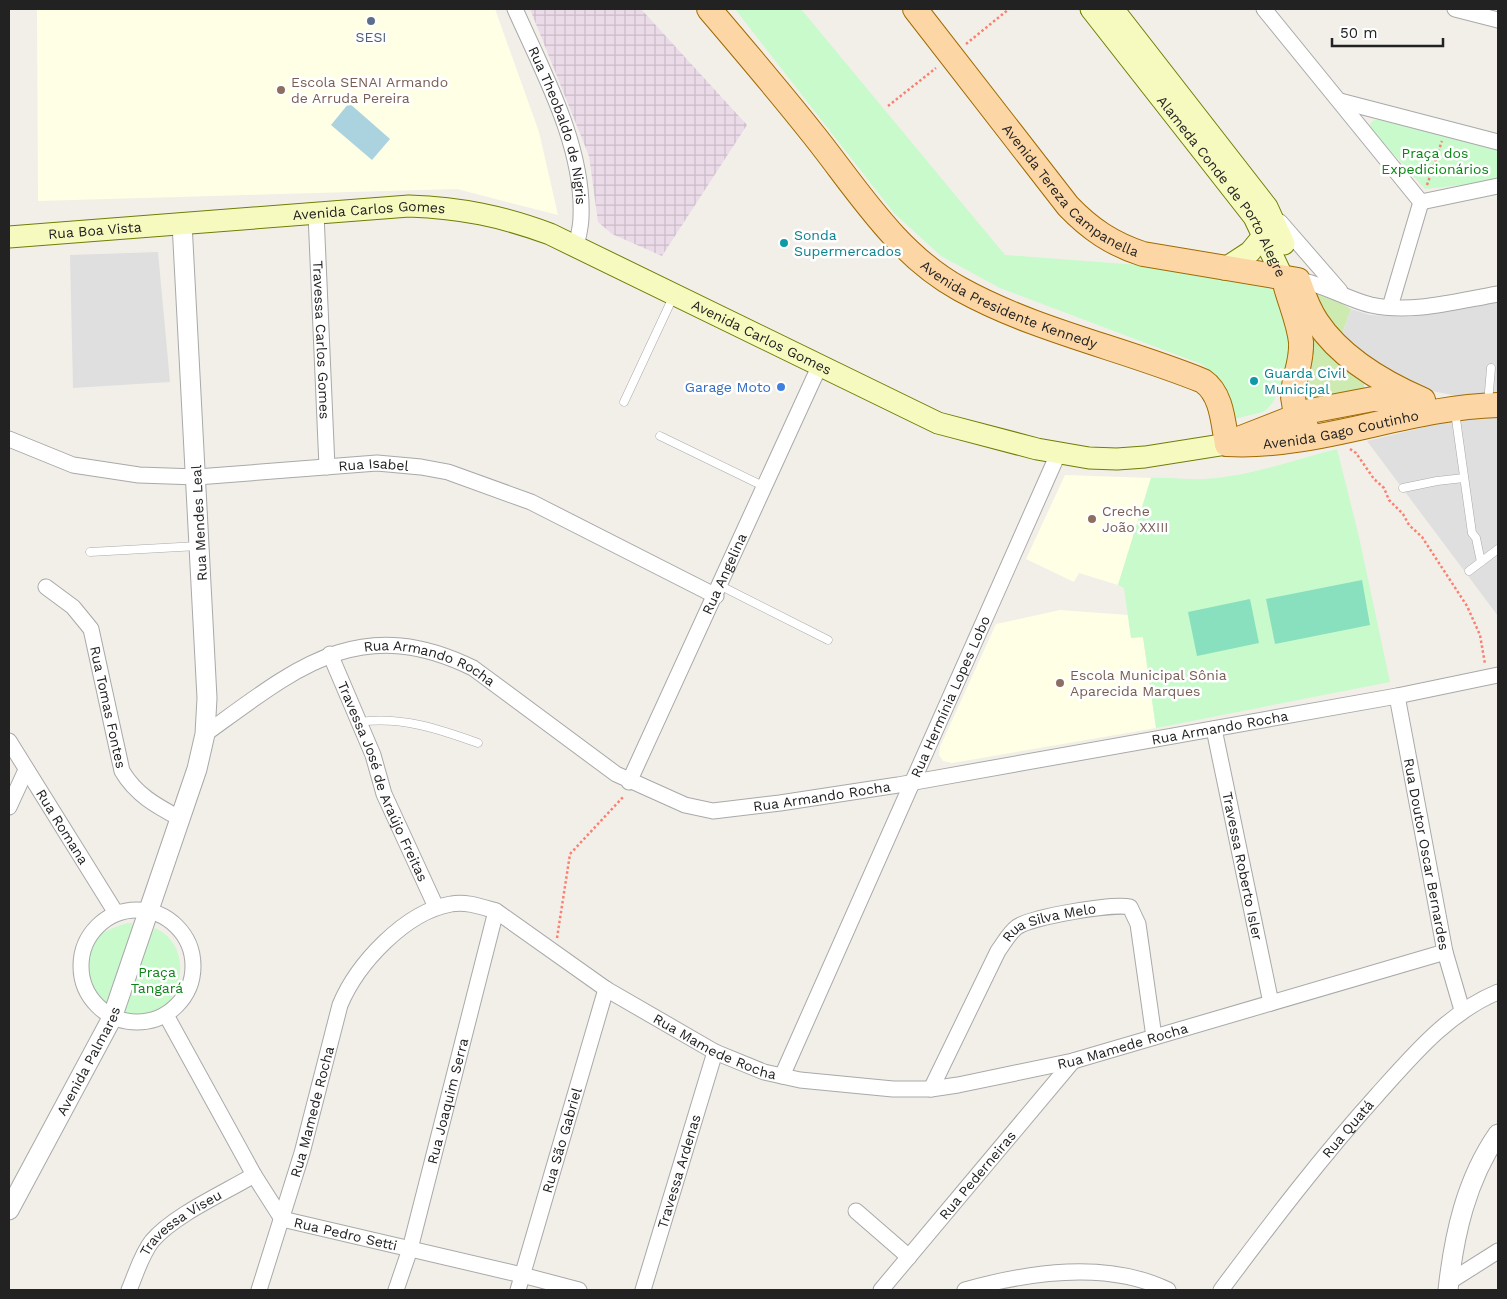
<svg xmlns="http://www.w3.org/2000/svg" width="1507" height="1299" viewBox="0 0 1507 1299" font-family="'Work Sans',sans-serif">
<defs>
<pattern id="industrial-grid" width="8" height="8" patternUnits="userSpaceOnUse" patternTransform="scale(1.25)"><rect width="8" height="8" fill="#ebdbe8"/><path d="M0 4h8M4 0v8" fill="none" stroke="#c9bcc7"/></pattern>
</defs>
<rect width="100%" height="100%" fill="#f2efe9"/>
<path fill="#e0dfdf" d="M158,252L170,382L73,388L70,255Z
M1498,300V396H1457L1432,391L1393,377L1341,338L1351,309L1370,315L1411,317Z
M1498,416V616L1367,441L1453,420Z"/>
<path fill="url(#industrial-grid)" d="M530,9H641L747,125L662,256L612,234L598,222L589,156Z"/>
<path fill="#ffffe5" d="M37,9H495L539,132L558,215L457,189L38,201Z
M1065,475L1151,478L1118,585L1079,573L1074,582L1026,559Z
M1060,610L1128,615L1131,637H1143L1156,728L952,763L943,761L939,755L940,747L996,624Z"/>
<path fill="#cdebb0" d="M1310,289L1323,293L1351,309L1341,337Z
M1306,319L1358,375L1364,384L1365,393L1306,404L1303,389Z"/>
<path fill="#c8facc" d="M735,9H801L1005,255L1139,265L1278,290L1289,329V368L1273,402L1268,408L1263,412L1234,419L1224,385L1219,377L1201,364L1000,288L941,256L894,213Z
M1374,120H1380L1498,150V178L1462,185L1425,189L1371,129L1370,124Z
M1337,449L1359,537L1390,682L1156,728L1143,637L1131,638L1124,588L1118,585L1151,478C1169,477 1187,480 1205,479C1251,476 1293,460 1337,449Z
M127,923H132L133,927L104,1009C83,990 78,957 99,936C106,930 118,926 127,923Z
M155,928C204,951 175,1031 125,1017L124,1013L151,933Z"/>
<path fill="#88e0be" d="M1362,580L1370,625L1275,644L1266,599Z
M1250,599L1259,643L1197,656L1188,612Z"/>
<path fill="#aad3df" d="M349,103L390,139L372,160L331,125Z"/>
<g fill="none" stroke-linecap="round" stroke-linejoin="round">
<defs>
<path id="service" d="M624,402L674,295
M1488,403L1491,368
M1455,412L1472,533L1476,538L1481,562
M660,436L765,487
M1403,488L1437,481L1464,478
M90,552L198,546
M1469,571L1498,549
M721,586L828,640
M359,722C401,716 439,729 478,743"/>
<g id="minor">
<path id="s1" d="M515,9C543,72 584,146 581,217C581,227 578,237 576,247"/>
<path d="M1264,9L1421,202"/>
<path d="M1455,9L1498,20"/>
<path d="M1340,101L1498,142"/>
<path d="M1421,202L1498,186"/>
<path id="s2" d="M316,214L327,467"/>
<path d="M1280,222L1340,291"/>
<path d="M1298,280C1324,284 1346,299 1371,305C1413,314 1457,301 1498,294"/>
<path d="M1390,307L1421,202"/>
<path id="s3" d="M9,439L73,465L139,475L197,477L377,463L421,467L448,472L531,502L716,596"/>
<path id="s4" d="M46,587L73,607L91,629L122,771C136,795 157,806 181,819"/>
<path id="s5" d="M330,654L373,755L384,794L436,907"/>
<path id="s6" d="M1397,696L1445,952L1462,1010"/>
<path id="s7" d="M1214,729L1271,1003"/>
<path id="s8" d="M205,734C295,669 359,612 473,668L616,774L685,805L713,811L780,803L898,785L1397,696L1498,675"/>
<path id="s9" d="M9,741L116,913"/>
<path id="s10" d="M629,782L819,367"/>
<path d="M9,807L26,770"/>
<circle cx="137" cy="966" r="56"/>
<path id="s11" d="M166,1015L254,1175L282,1219L522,1275L579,1290"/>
<path id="s12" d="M782,1076L1058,454"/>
<path id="s13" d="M931,1089L998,951C1004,943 1009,933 1017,927C1031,917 1113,903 1130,907L1138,924L1154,1037"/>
<path d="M856,1211L909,1257"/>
<path d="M1449,1282L1498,1251"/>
<path id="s14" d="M129,1290C136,1274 141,1255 152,1241C174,1215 224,1193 254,1175"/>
<path id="s15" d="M259,1290L302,1153L340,1005C357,964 405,912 451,904C466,901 482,907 496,911L606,989L715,1052L764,1072L800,1080L893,1089H931L958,1085L1073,1061L1445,952"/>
<path id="s16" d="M396,1290L410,1249L496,911"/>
<path id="s17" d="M518,1290L606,989"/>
<path id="s18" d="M643,1290L715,1052"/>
<path id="s19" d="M881,1290L1073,1061"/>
<path d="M965,1290C1029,1272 1106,1260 1168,1290"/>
<path id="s20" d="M1221,1290C1271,1223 1322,1156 1378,1094C1413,1055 1449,1012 1498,992"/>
</g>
<g id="tertiary">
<path id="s21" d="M9,1210L112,1018L197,769L205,734L207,698L182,223"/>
<path d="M1448,1290C1454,1235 1466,1180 1498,1134"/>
</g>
<g id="secondary">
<path id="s22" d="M1091,9L1254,217L1283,278"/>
<path d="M1113,9L1267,207L1284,244"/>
<path id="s23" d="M9,237L409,206C462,208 501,216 550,234L938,423L1037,449L1089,458L1117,459L1145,457L1227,444"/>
<path d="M1224,269L1250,252L1264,235"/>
</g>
<g id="primary">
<path id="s24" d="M709,9C744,50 779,91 813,134C857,189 896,254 960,289C1036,331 1122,348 1203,381C1222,394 1223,422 1227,444"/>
<path id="s25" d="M915,9L1068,206C1090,229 1112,244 1143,254L1298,280C1303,294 1308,309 1317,322C1341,358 1384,383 1423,400"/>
<path d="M1286,287C1291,305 1299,323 1301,342C1303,375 1279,394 1306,427"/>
<path d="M1241,438L1310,411L1373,399H1413"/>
<path id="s26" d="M1227,444C1319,449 1406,407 1498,405"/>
</g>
</defs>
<use href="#service" stroke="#a9a9a9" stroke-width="9"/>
<use href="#minor" stroke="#a9a9a9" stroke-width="17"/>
<use href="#tertiary" stroke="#a9a9a9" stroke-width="21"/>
<use href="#secondary" stroke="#707d05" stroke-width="23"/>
<use href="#primary" stroke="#a06b00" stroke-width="26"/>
<path stroke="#fa8072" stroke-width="2.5" stroke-dasharray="2.5 2.5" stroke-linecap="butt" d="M966,44L1009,9
M888,106L936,68
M1427,185L1442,141
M1350,449L1356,453L1374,479L1384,488L1389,500L1403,514L1409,525L1422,537L1467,606L1480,635L1485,664
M557,938L570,854L624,796"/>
<use href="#service" stroke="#fff" stroke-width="8"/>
<use href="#minor" stroke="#fff" stroke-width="15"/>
<use href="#tertiary" stroke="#fff" stroke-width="19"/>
<use href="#secondary" stroke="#f7fabf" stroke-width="21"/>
<use href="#primary" stroke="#fcd6a4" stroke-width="24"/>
</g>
<circle fill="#5c6f8a" stroke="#fff" stroke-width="2" cx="371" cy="21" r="5"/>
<g fill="#8d6e63" stroke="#fff" stroke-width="2">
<circle cx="281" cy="90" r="5"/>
<circle cx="1092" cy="519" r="5"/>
<circle cx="1060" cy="683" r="5"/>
</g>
<g fill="#0f9aa8" stroke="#fff" stroke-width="2">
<circle cx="784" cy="243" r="5"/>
<circle cx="1254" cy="381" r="5"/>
</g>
<circle fill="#3f7fe0" stroke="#fff" stroke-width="2" cx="781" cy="387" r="5"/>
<g text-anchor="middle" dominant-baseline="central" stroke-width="5" stroke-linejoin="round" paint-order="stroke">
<g font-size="14" fill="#4e5e75" stroke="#fff">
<text x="371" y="37">SESI</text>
</g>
<g font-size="14" fill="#785e54" stroke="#fff" text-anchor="start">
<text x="291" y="82">Escola SENAI Armando<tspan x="291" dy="16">de Arruda Pereira</tspan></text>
<text x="1102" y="511">Creche<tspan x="1102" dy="16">João XXIII</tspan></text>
<text x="1070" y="675">Escola Municipal Sônia<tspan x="1070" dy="16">Aparecida Marques</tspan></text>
</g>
<g font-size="14" fill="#222" stroke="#fff">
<text stroke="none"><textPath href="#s1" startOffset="125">Rua Theobaldo de Nigris</textPath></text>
<text stroke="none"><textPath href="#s25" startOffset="241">Avenida Tereza Campanella</textPath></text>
<text stroke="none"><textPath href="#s22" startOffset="221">Alameda Conde de Porto Alegre</textPath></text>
<text stroke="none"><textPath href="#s23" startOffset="361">Avenida Carlos Gomes</textPath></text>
<text stroke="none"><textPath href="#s23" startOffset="86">Rua Boa Vista</textPath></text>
<text stroke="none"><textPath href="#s24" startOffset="429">Avenida Presidente Kennedy</textPath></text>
<text stroke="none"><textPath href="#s23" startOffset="781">Avenida Carlos Gomes</textPath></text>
<text stroke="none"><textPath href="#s2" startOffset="126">Travessa Carlos Gomes</textPath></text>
<text stroke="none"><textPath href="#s26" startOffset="115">Avenida Gago Coutinho</textPath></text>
<text stroke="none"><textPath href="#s3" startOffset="371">Rua Isabel</textPath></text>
<text transform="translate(199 523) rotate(-93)">Rua Mendes Leal</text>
<text stroke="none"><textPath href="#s10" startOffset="229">Rua Angelina</textPath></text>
<text stroke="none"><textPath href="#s8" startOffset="252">Rua Armando Rocha</textPath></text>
<text stroke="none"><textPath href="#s12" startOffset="415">Rua Hermínia Lopes Lobo</textPath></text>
<text stroke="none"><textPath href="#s4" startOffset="142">Rua Tomas Fontes</textPath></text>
<text stroke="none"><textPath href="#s8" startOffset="1092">Rua Armando Rocha</textPath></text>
<text stroke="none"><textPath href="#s5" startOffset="138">Travessa José de Araújo Freitas</textPath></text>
<text stroke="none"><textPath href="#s8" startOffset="688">Rua Armando Rocha</textPath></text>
<text stroke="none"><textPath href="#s9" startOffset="101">Rua Romana</textPath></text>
<text stroke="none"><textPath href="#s6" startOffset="161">Rua Doutor Oscar Bernardes</textPath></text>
<text stroke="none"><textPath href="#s7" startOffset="140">Travessa Roberto Isler</textPath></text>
<text stroke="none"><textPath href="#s13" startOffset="216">Rua Silva Melo</textPath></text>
<text stroke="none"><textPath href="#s15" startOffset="756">Rua Mamede Rocha</textPath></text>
<text stroke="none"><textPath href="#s15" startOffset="1176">Rua Mamede Rocha</textPath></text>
<text stroke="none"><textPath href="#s21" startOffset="169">Avenida Palmares</textPath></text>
<text stroke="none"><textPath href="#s16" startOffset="196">Rua Joaquim Serra</textPath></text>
<text stroke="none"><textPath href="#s15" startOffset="186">Rua Mamede Rocha</textPath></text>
<text stroke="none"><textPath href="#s20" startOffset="205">Rua Quatá</textPath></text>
<text stroke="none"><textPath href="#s17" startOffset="156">Rua São Gabriel</textPath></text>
<text stroke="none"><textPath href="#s18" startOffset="124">Travessa Ardenas</textPath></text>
<text stroke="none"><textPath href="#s19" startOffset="150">Rua Pederneiras</textPath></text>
<text stroke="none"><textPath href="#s14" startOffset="88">Travessa Viseu</textPath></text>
<text stroke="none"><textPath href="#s11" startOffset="300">Rua Pedro Setti</textPath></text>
</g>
<g font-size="14" fill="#0c8416" stroke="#fff">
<text x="1435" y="153">Praça dos<tspan x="1435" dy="16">Expedicionários</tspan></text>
<text x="157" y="972">Praça<tspan x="157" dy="16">Tangará</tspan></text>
</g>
<g font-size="14" fill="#0d838f" stroke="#fff" text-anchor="start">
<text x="794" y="235">Sonda<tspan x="794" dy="16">Supermercados</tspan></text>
<text x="1264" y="373">Guarda Civil<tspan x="1264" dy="16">Municipal</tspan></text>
</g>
<g font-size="14" fill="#366cbe" stroke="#fff" text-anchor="end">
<text x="771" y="387">Garage Moto</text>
</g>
</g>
<rect width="1507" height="1299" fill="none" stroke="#222222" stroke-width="20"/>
<path d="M1332 38v8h111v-8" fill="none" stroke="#222222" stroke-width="2.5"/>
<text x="1340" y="38" font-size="15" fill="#222222" stroke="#ffffff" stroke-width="4" paint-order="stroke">50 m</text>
</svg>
